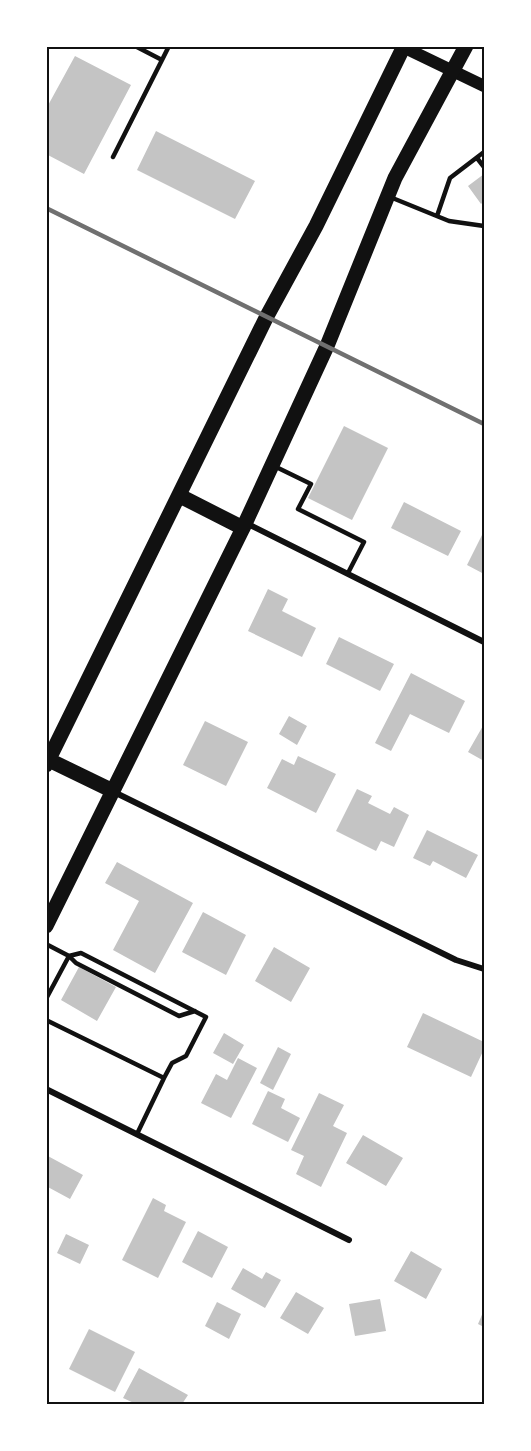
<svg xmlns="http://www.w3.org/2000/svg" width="531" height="1451" viewBox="0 0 531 1451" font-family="Arial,sans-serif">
<rect width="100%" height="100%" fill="#fff"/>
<path fill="#c4c4c4" d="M75,56L131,85L84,174L46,154V109Z
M156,131L255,181L235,219L137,170Z
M484,174V201L481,204L468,186Z
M344,426L388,448L352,520L308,498Z
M404,502L461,531L448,556L391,528Z
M484,531V574L467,565Z
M268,589L288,599L282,611L316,628L302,657L248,631Z
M339,637L394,664L380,691L326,664Z
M411,673L465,701L449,733L410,714L391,751L375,743Z
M289,716L307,726L297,745L279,734Z
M205,721L248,742L226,786L183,765Z
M484,724V761L468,752Z
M298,756L336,774L316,813L267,788L282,759L294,765Z
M357,789L372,796L368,803L390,814L394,807L409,815L394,847L381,841L376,851L336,831Z
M427,830L478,855L466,878L433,861L430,866L413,858Z
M117,862L193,903L155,973L113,950L139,901L105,883Z
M203,912L246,935L226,975L182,952Z
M274,947L310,968L291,1002L255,981Z
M79,967L116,987L97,1021L61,1000Z
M423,1013L484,1042V1049L471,1077L407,1047Z
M224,1033L244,1045L233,1064L213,1053Z
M278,1047L291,1054L273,1090L260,1083Z
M238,1058L257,1068L231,1118L201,1103L216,1074L227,1080Z
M268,1091L285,1099L281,1108L300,1118L288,1142L252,1124Z
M319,1093L344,1105L333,1126L347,1133L321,1187L296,1174L304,1156L291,1150Z
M363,1135L403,1158L386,1186L346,1163Z
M46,1155L83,1175L70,1199L46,1186Z
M153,1198L166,1205L164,1211L186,1222L158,1278L122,1260Z
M198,1231L228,1247L212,1278L182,1262Z
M66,1234L89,1245L80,1264L57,1253Z
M411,1251L442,1269L426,1299L394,1281Z
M243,1268L262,1279L266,1272L281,1280L265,1308L231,1289Z
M296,1292L324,1308L308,1334L280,1318Z
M380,1299L386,1331L355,1336L349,1304Z
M217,1302L241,1314L229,1339L205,1326Z
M484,1310V1327L478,1324Z
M89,1329L135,1352L115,1392L69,1369Z
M139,1368L188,1395L182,1404H136L123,1398Z"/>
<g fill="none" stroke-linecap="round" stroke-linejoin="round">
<path stroke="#111" stroke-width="4.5" d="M162,60L169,46
M113,157L162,60L135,46
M477,158L484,167
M390,197L449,221L484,226
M437,216L450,178L484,152
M274,466L311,484L298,509L364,542L348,573
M46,944L69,956L76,963L179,1016L195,1011
M46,999L69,956L81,953L206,1017L186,1056L172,1063L164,1078
M46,1020L164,1078L137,1134"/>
<path stroke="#111" stroke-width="6" d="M246,523L484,642
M114,792L456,960L484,969
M46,1089L349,1240"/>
<path stroke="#111" stroke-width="12" d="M401,46L484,86"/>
<path stroke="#111" stroke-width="15" d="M180,496L243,528
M49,760L113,791
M46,765L267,316L316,226L404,46
M46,926L243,528L327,346L395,178L466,46"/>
<path stroke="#707070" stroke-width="4.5" d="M46,208L484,424"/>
</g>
<rect width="531" height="1451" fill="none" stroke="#ffffff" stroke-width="96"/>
<rect x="48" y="48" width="435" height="1355" fill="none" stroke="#111" stroke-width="2"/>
</svg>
